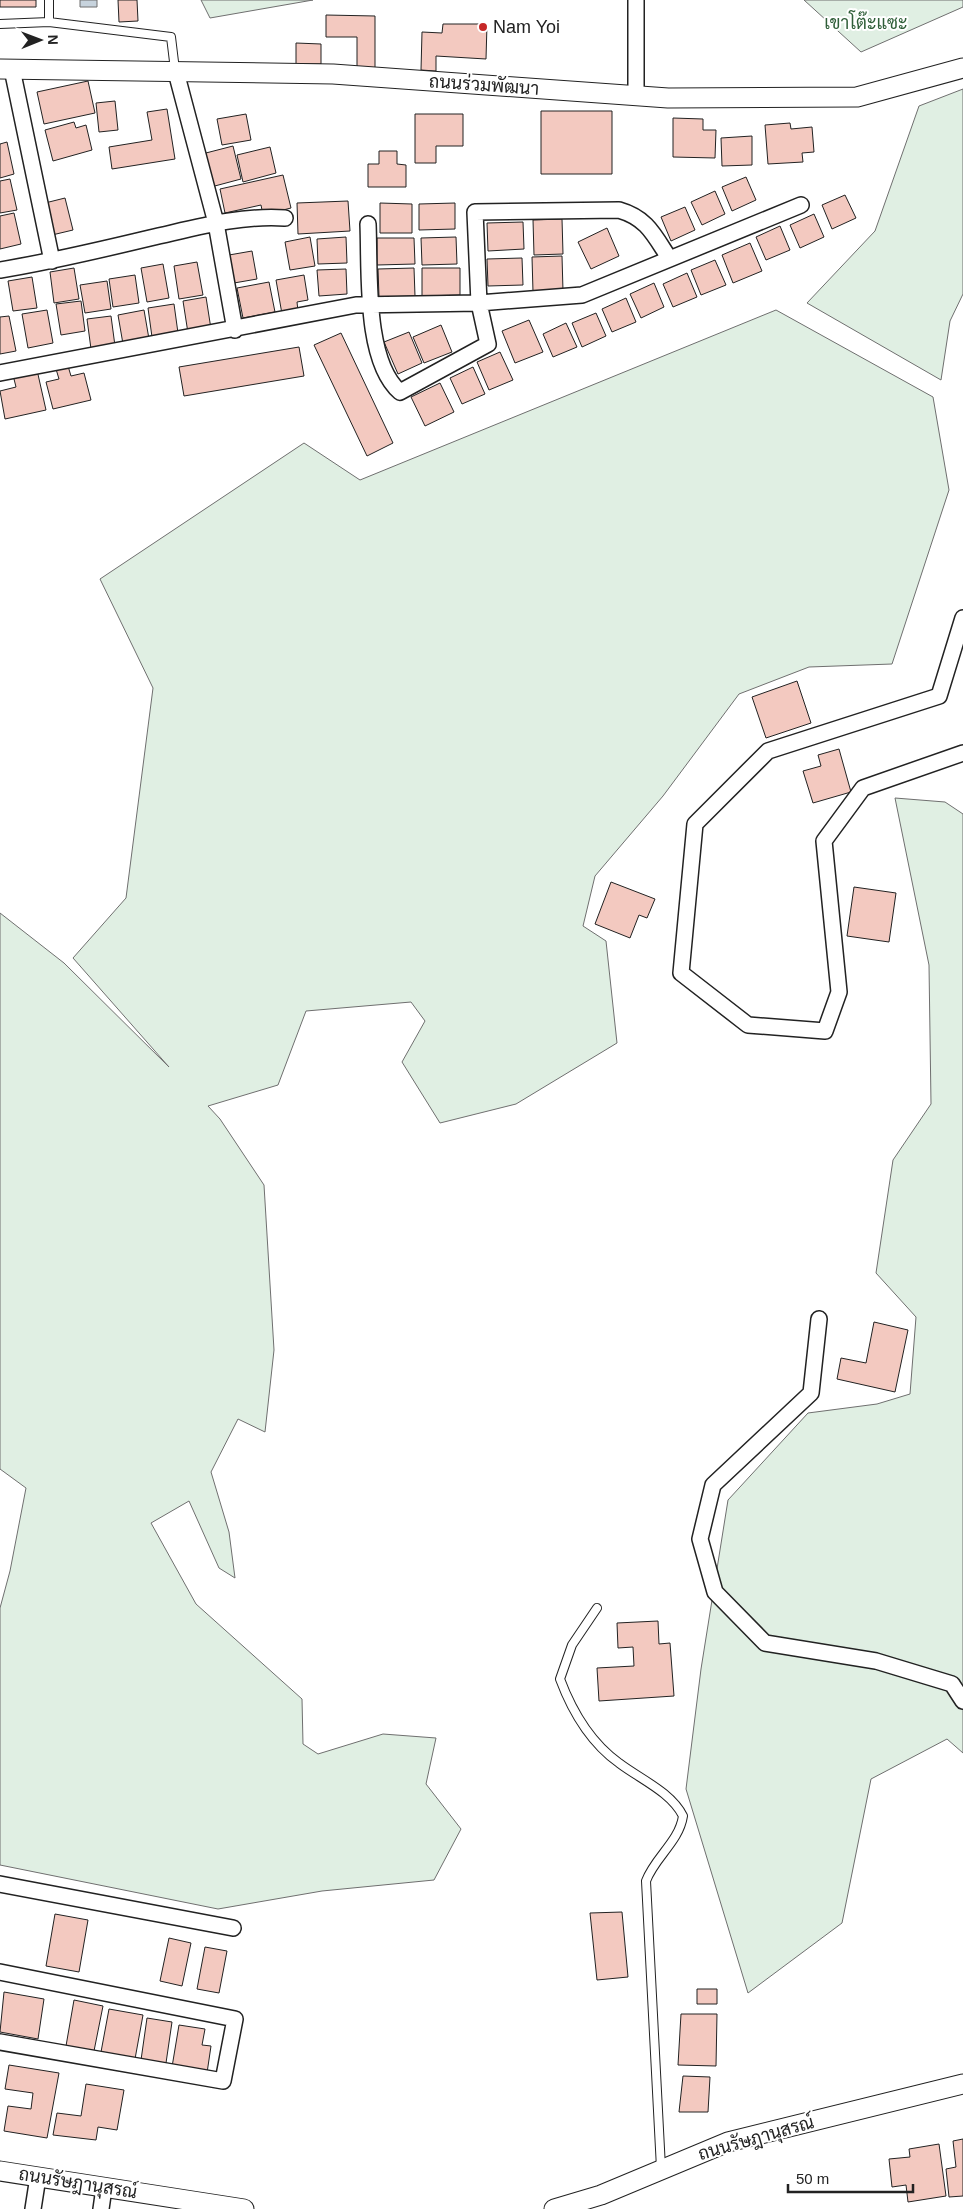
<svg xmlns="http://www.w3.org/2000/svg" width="963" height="2209" viewBox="0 0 963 2209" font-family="Helvetica,Sarabun,sans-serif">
<rect width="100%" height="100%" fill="#fff"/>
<path fill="#e0efe3" stroke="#6f6f6f" d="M201,0H313L210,18Z
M804,0H963V7L861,52Z
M963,89V294L950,321L941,380L807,303L875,231L919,106Z
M776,310L933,397L949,490L892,664L809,667L739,694L663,796L595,876L583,926L606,941L617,1043L516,1104L440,1123L402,1062L425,1021L411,1002L306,1011L278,1085L208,1106L220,1119L264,1185L274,1350L265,1432L238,1419L211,1472L229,1532L235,1578L219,1568L189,1501L151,1523L196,1604L302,1699L303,1744L318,1754L383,1734L436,1738L426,1784L461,1829L434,1880L322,1891L218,1909L0,1865V1608L10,1571L26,1488L0,1469V913L64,963L169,1067L73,958L126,898L153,688L100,579L304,443L360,480Z
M895,798L945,802L963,814V1753L947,1739L871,1779L842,1923L748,1993L686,1789L701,1669L728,1500L808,1413L877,1404L910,1394L916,1317L876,1273L893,1160L931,1104L929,965Z"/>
<path fill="#c7d3dd" stroke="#6f6f6f" d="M80,0H97V7H80Z"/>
<path fill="#f3c9c0" stroke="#222" d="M0,0H36V7H0Z
M118,0H137L138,21L119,22Z
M326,15L375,16V69H357V37H326Z
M443,24H487L486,59L436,56V71L421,70L422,32L442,33Z
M296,43L321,44V64H296Z
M88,81L95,113L44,124L37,92Z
M115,101L118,130L99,132L96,103Z
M167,109L175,159L112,169L109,147L152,140L147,112Z
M541,111H612V174H541Z
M246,114L251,140L222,145L217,119Z
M415,114H463V146H436V163H415Z
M673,118L703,119V130H716L715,158L673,157Z
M74,122L76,128L86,125L92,150L53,161L45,130Z
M790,123L791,129L812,127L814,152L802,153L803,162L768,164L765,125Z
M752,136V165L722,166L721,138Z
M7,142L14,174L0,178V144Z
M233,146L241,179L211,187L202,154Z
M270,147L276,173L243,182L237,155Z
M379,151H397V164L406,165V187H368V164H379Z
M283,175L291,208L263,215L261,205L225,213L220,189Z
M746,177L756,200L732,211L722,187Z
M10,179L17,210L0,213V181Z
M715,191L725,214L702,225L691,202Z
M845,195L856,218L832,229L822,205Z
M65,198L73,230L52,235L45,203Z
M348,201L350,231L298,234L297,203Z
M380,203L412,204V233H380Z
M455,203V229L419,230V204Z
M685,207L695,230L671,241L661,217Z
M14,213L21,244L0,249V216Z
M814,214L824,237L800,248L790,225Z
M562,219L563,254L534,255L533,220Z
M523,222L524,249L488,251L487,223Z
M780,226L790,250L766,260L756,237Z
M607,228L619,256L591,269L578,242Z
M310,237L315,266L290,270L285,242Z
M346,237L347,263L318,264L317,239Z
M456,237L457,264L422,265L421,238Z
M377,238H414L415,264L377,265Z
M750,243L762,271L733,283L722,255Z
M252,251L257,279L234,283L229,255Z
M562,256L563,291L533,292L532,257Z
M522,258L523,285L488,286L487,259Z
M715,260L726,285L701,295L691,270Z
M197,262L203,295L179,299L174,266Z
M163,264L169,298L147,302L141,268Z
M74,268L79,299L54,303L50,272Z
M414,268L415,296L379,297L378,269Z
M422,268H460V295L422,296Z
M346,269L347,294L319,296L317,270Z
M687,273L697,297L673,307L663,284Z
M135,275L139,303L113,307L109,279Z
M304,275L308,300L297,302L298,311L282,314L276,280Z
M32,277L37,308L13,311L8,281Z
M107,281L111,309L85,313L80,285Z
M269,282L275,312L243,318L237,288Z
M654,283L664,307L641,318L630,294Z
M206,297L211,329L188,333L183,301Z
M626,298L636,322L612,332L602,309Z
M81,301L85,331L61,335L56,304Z
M174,304L178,333L152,337L148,308Z
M47,310L53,343L28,348L22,314Z
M144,310L149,339L123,344L118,315Z
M596,313L606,336L582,347L572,323Z
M9,316L16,351L0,354V317Z
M111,316L115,346L91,349L87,319Z
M529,320L543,352L515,363L502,331Z
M566,323L577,347L553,357L543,334Z
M441,325L452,352L424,363L413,337Z
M409,332L422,363L398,374L384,342Z
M341,333L393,443L367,456L314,345Z
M299,347L304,376L184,396L179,367Z
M500,352L513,380L489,390L477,362Z
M68,366L71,376L84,373L91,400L53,409L46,382L59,379L56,369Z
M473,367L485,394L462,404L450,378Z
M37,370L46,410L5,419L0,391L16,387L13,375Z
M440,383L454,412L425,426L411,397Z
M797,681L811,723L766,738L752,697Z
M839,749L851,792L813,803L803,771L821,766L818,755Z
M611,882L655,899L647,918L639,915L630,938L595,924Z
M854,887L896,893L889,942L847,936Z
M874,1322L908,1330L895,1392L837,1379L841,1358L866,1363Z
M658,1621L659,1644L670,1643L674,1696L599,1701L597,1668L634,1666L633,1647L618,1648L617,1623Z
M622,1912L628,1977L597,1980L590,1913Z
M55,1914L88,1920L79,1972L46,1966Z
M169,1938L191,1943L182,1986L160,1981Z
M205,1947L227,1951L219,1993L197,1989Z
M697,1989H717V2004H697Z
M4,1992L44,1999L38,2039L0,2032Z
M74,2000L103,2006L94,2051L66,2046Z
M109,2009L143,2015L135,2059L101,2052Z
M681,2014H717L716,2066L678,2065Z
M147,2018L172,2022L166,2063L141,2060Z
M179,2025L205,2029L202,2045L211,2046L207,2073L172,2067Z
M9,2065L59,2073L47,2138L4,2131L8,2106L31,2109L33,2093L5,2089Z
M683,2076L710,2077L708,2112H679Z
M86,2084L124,2090L117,2130L98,2127L96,2140L53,2135L57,2113L81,2116Z
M963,2139V2196L949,2197L946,2169L956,2167L953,2141Z
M939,2144L946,2196L908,2202L906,2185L892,2187L889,2159L910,2157L909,2149Z"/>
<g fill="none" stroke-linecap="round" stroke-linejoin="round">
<defs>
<path id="service" d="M49,0V22L171,37L175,70
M0,24L49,22
M597,1608L572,1645L560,1679C572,1711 591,1743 619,1763C640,1779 671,1792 683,1816C679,1842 655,1857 646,1881L661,2168"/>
<path id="minor" d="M12,69L52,261
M176,72L216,223L235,330
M636,96V0
M368,224C370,270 364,361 400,392L488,344L479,303L475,212L619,210C647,218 654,235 669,258
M0,270C50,262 100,250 150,238C195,228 238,215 285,218
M0,373L356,305L479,303L582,295L801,205
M963,618L939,696L768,751L695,824L681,973L748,1025L825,1031L839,992L824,841L863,788L963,753
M819,1319L811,1393L713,1485L700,1539L715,1592L765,1643L876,1661L952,1684L963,1701
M0,1884L233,1928
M0,1972L235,2019L223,2081L0,2042
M33,2209L38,2177
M101,2209L104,2188"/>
<path id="tertiary" d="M0,69L333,74L668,98L857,97L963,68
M0,2171L244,2209
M554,2209L601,2195L728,2142L963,2084"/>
</defs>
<use href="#service" stroke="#222" stroke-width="10"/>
<use href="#minor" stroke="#222" stroke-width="18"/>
<use href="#tertiary" stroke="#222" stroke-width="21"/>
<use href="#service" stroke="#fff" stroke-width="8"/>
<use href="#minor" stroke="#fff" stroke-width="15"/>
<use href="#tertiary" stroke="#fff" stroke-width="19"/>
</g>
<circle fill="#c62828" stroke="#fff" stroke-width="2" cx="483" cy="27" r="5"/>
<g text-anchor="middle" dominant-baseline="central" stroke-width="4" stroke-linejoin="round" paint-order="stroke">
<g font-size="18" fill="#2f5e38" stroke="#fff">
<text x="866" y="23">เขาโต๊ะแซะ</text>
</g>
<g font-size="18" fill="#222" stroke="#fff" text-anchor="start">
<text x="493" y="27">Nam Yoi</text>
</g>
<g font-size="18" fill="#222" stroke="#fff">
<text transform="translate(484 85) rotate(4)">ถนนร่วมพัฒนา</text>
<text transform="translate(756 2138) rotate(-16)">ถนนรัษฎานุสรณ์</text>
<text transform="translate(78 2183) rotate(9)">ถนนรัษฎานุสรณ์</text>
</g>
</g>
<g transform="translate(40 40) rotate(89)" stroke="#ffffff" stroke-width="4" paint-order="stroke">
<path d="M0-4L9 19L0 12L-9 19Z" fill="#222222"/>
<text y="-8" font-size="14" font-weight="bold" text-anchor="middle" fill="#222222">N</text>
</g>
<path d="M788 2184v8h125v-8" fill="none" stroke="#222222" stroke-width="2.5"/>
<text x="796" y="2184" font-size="15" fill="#222222" stroke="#ffffff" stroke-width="4" paint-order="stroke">50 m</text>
</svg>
